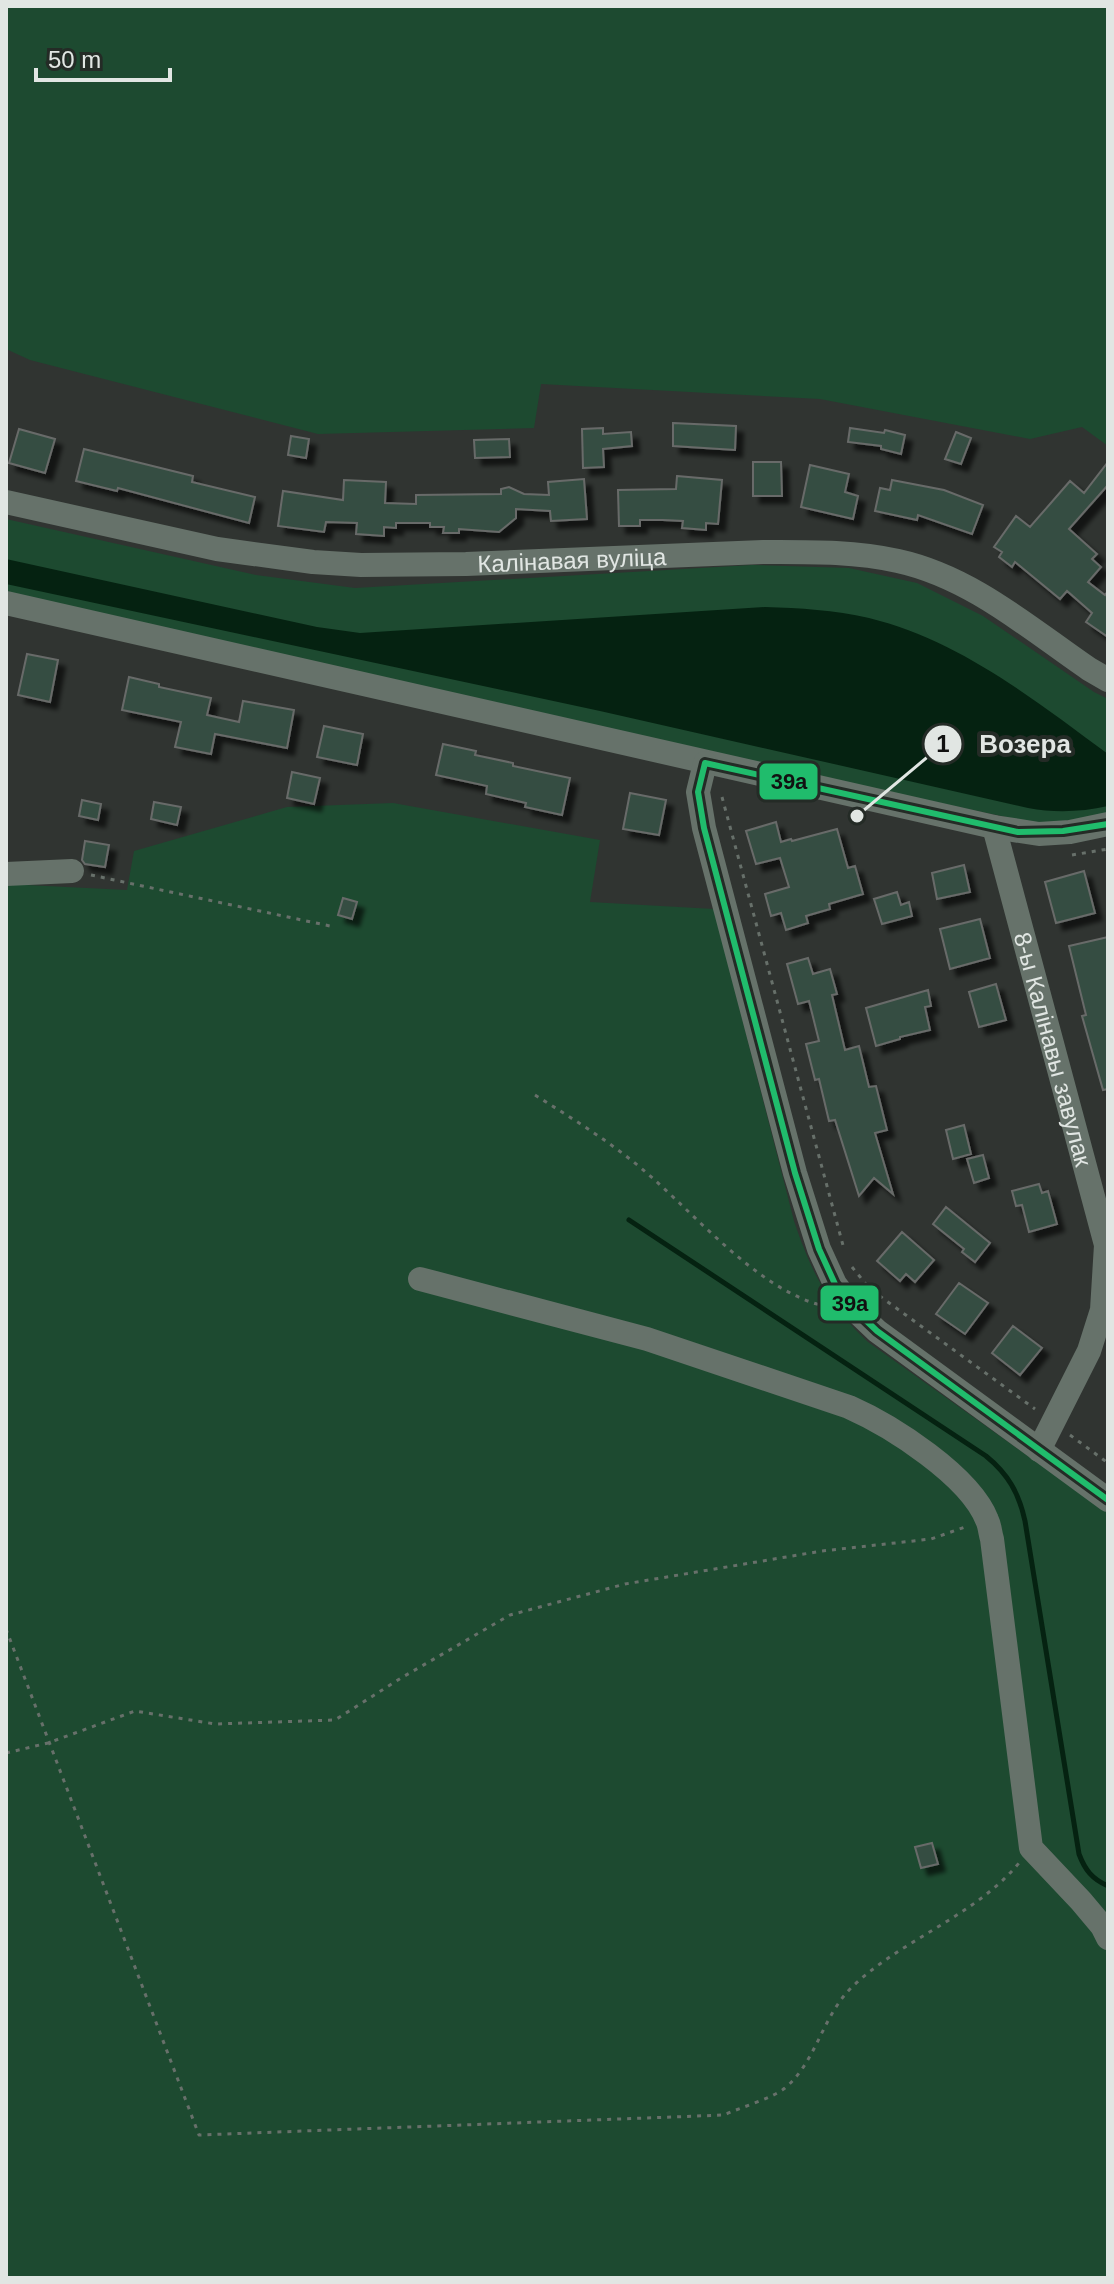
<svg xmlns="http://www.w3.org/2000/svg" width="1114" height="2284" viewBox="0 0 1114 2284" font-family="Arial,sans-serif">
<defs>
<filter id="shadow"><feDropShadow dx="7" dy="7" stdDeviation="2" flood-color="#0009"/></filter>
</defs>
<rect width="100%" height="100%" fill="#303431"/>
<path fill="#1d4a30" d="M6,6H1108V446L1082,427L1030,439L820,399L541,384L534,428L318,434L30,360L6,349Z
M6,519L256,575L355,588L752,565L849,568L917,583L983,616L1094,692L1108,699V815L1040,824L715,756L6,597Z
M393,803L600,840L590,902L714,909L794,1221C812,1274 827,1303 868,1342L1108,1513V2278H6V884L127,890L134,851L287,807Z"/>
<path fill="#052211" d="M6,559L317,627L360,633L765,607C800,608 834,610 869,618C959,640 1035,700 1108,754V806C1081,812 1055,813 1028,808L600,711L6,584Z"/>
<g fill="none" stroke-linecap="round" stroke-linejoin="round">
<path stroke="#052211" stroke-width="5" d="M629,1220L986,1456C1008,1474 1019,1493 1025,1521L1079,1854C1085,1870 1092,1879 1108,1886"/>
</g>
<path fill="#364e42" stroke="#686b69" stroke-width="2" filter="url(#shadow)" d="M673,423L736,426L735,450L673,446Z
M603,428V434L631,432L632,446L603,449L604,467L583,468L582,429Z
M850,428L884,433L885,430L905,435L901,454L881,449V446L848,442Z
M19,429L55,439L45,473L9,463Z
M956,432L971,438L961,464L945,459Z
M291,436L309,439L306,458L288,455Z
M509,439L510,457L475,458L474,440Z
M84,449L193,476L192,482L255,497L249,523L118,488L117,491L76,481Z
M753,462H781L782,496H753Z
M1108,462V485L1069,529L1097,554L1092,559L1101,567L1088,582L1105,595L1108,591V637L1086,622L1092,613L1067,591L1060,599L1015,562L1012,567L999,557L1002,552L994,547L1016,516L1030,527L1070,481L1084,493Z
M810,465L849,474L845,492L858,496L853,519L801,507Z
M677,476L722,480L718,524L706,523V530L682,528L683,521L663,520H640V526H619L618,490L676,489Z
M584,479L587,519L551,521L550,511L516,509V518L499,532L459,529V533H443L444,527H430V523H396V528L384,527V536L356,534L357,523L326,522L324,532L278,526L283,491L343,500L344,480L386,482L385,503L416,504V495L501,494V489L509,487L524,494L549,495L548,482Z
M892,480L944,490L983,505L972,534L918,515L917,520L875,511L880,488L890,490Z
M27,654L58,660L50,702L18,695Z
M129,677L159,684V687L211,698L207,715L239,722L243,701L294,710L287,748L215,734L211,754L175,747L181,722L122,710Z
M324,726L363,734L357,765L317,757Z
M443,744L476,751L475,755L513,763V766L570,778L562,815L525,807L526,803L486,794L487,786L436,775Z
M292,772L320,778L314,804L287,798Z
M630,793L666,800L659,835L623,829Z
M82,800L101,804L98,820L79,816Z
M154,802L181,807L177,825L151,819Z
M776,822L781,842L791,839L792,841L837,829L848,868L855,866L863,894L829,904L830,909L806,916L808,923L786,930L781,913L771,916L765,894L789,887L780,858L756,864L746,831Z
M85,841L109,845L105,867L85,864L82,860Z
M964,865L970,892L937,899L932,873Z
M1084,871L1095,913L1056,923L1045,882Z
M897,892L901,905L909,902L912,916L882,924L874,899Z
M343,898L357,902L352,919L338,915Z
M980,919L990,958L950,969L940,929Z
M1108,937V1089L1103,1090L1082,1016L1086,1015L1069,946Z
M808,958L813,974L830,969L837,994L832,995L845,1050L859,1046L869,1087L876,1086L887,1130L875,1133L893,1194L874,1178L859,1196L835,1120L829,1121L819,1079L815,1080L806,1044L819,1041L809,1001L798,1004L787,964Z
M996,984L1006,1020L979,1027L969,992Z
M928,990L931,1006L925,1007L930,1030L900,1037V1039L876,1046L866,1008Z
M964,1125L971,1154L953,1159L946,1130Z
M983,1155L989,1178L974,1183L967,1159Z
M1039,1184L1042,1193L1048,1191L1057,1224L1029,1232L1022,1205L1016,1206L1012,1191Z
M946,1207L990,1243L975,1262L962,1252L964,1249L933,1224Z
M902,1232L934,1260L915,1282L906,1274L900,1281L877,1261Z
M959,1283L988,1303L965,1334L936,1314Z
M1013,1326L1042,1348L1020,1375L992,1353Z
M932,1843L938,1864L921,1868L915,1847Z"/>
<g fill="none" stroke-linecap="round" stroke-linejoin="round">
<path stroke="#67706a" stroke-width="3" stroke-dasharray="4 6" stroke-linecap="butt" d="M722,797L844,1249
M1072,855L1108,849
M91,875L330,926
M535,1095C568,1116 601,1136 631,1160C689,1205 753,1289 824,1306
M852,1267L870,1289L1035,1409
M1070,1435L1108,1463
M6,1629L199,2135L724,2115C741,2107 771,2099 785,2088C817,2061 822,2016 852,1987C902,1939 974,1917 1019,1863
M6,1753L48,1743L135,1711L215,1724L335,1720L401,1678L510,1615L625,1584L822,1551L931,1539L968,1526"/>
<g stroke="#66726a" stroke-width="24">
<path id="s1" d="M6,502L217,549L313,562L361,565L466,564L763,552C808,552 853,551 898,561C971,577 1029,628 1089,669L1108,680"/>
<path d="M6,603L994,827L1039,834L1070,832L1108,824"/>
<path d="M705,763L698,792L704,828L795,1173L819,1249L835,1284L855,1310L877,1331L1108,1500"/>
<path id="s2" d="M994,827L1106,1245L1102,1310L1089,1351L1039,1450"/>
<path d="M6,874L72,871"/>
<path d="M420,1279L647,1339L849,1407C892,1426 970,1476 987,1520C990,1526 990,1533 992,1539L1031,1848L1081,1901L1102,1926L1108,1938"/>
</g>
<defs>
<path id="bus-1" d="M1108,824L1063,831L1018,832L705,763L698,792L704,828L795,1173L819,1249L835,1284L855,1310L877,1331L1108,1500"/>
</defs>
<use href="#bus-1" stroke="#242b26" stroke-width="12"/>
<use href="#bus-1" stroke="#20bc6c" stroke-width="6"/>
</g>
<g text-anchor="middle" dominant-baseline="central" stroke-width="8" stroke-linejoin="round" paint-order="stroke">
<g font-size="24" fill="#e1e6e3" stroke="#242b26">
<text stroke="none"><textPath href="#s1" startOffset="572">Калінавая вуліца</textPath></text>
<text stroke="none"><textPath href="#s2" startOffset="230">8-ы Калінавы завулак</textPath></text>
</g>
</g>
<path fill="none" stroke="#e1e6e3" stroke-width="3" d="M857 816L943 744"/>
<g fill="#e1e6e3" stroke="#242b26" stroke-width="3">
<circle cx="857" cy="816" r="8"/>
<circle cx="943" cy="744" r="20"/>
</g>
<g font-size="24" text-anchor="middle" font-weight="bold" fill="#111">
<text x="943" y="752">1</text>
</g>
<g font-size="26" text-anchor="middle" font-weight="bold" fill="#e1e6e3" stroke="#242b26" stroke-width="8" stroke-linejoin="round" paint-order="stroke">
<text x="1025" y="753">Возера</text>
</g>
<g stroke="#242b26" stroke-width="3">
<rect x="758" y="762" width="61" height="39" rx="8" fill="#20bc6c"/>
<rect x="819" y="1284" width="61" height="38" rx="8" fill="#20bc6c"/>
</g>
<g font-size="22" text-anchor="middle" font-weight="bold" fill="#111">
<text x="789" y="789">39а</text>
<text x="850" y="1311">39а</text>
</g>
<rect width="1114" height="2284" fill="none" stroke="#e1e6e3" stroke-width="16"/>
<path d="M36 68v12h134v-12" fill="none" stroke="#e1e6e3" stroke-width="4"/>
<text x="48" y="68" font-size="24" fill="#e1e6e3" stroke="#242b26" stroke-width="6" paint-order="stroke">50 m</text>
</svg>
